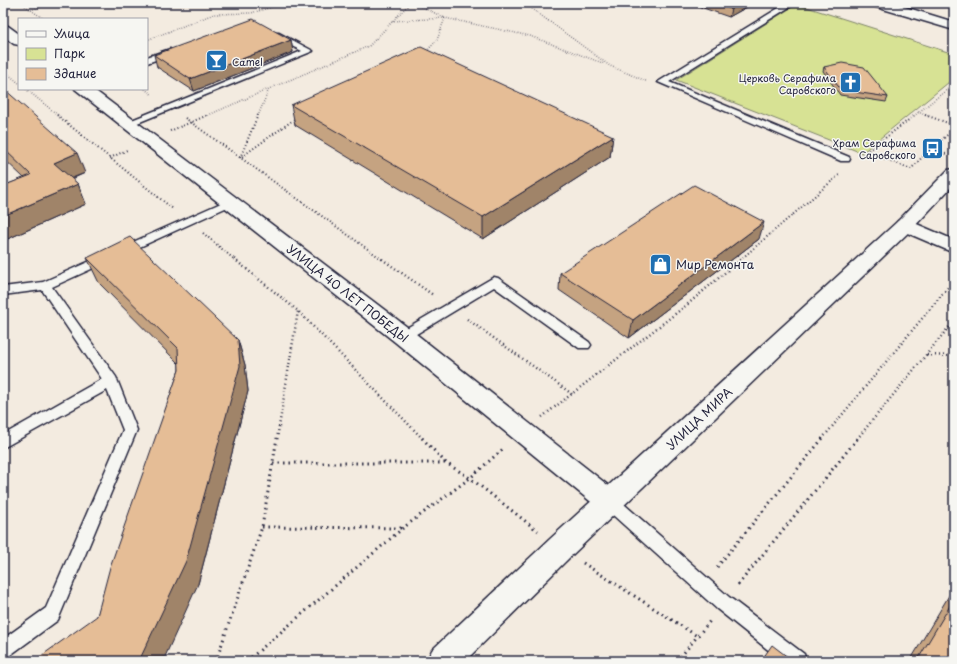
<svg xmlns="http://www.w3.org/2000/svg" width="957" height="664" viewBox="0 0 957 664" font-family="'Playpen Sans',sans-serif">
<rect width="100%" height="100%" fill="#f3ebe0"/>
<filter id="ink" filterUnits="userSpaceOnUse"><feTurbulence type="fractalNoise" baseFrequency=".025" numOctaves="2"/><feDisplacementMap in="SourceGraphic" scale="8" xChannelSelector="R" yChannelSelector="G"/><feConvolveMatrix kernelMatrix="1 2 1 2 8 2 1 2 1" color-interpolation-filters="sRGB"/></filter>
<g filter="url(#ink)">
<path fill="#d7e294" stroke="#7c8268" d="M797,4L954,54V78L862,153L676,80Z"/>
<g fill="none" stroke-linecap="round" stroke-linejoin="round">
<defs>
<path id="lane" d="M787,3H796L669,82L849,157L850,159L849,161H841L658,82Z
M273,33H279L313,51L130,126H124L122,124L302,51L273,37Z
M170,49L174,52L173,54L147,63V57Z
M230,199L235,202L234,204L52,287L116,377L137,430L58,620L9,656L3,659V639L46,608L123,430L107,390L3,448V435L102,379L42,290L3,295V287L43,282Z
M494,277L498,278L589,342L591,345L589,348H579L494,287L408,339H398L396,336L398,333Z
M610,495L616,497L729,597L804,654L806,661H782L717,609L604,507L602,502L604,497Z"/>
<path id="street" d="M872,3H892L954,22V30L873,6Z
M3,25L8,26L19,34V45L14,44L3,36Z
M75,89H93L411,330L619,494L623,502L619,510L610,513L601,510L395,342Z
M905,219L954,240V253L898,229L895,225L898,221Z"/>
<path id="secondary" d="M954,169V184L912,229L570,557L465,661H427L432,650L550,539L898,221L948,170Z"/>
</defs>
<use href="#lane" stroke="#22223b" stroke-width="3"/>
<use href="#street" stroke="#22223b" stroke-width="3"/>
<use href="#secondary" stroke="#22223b" stroke-width="3"/>
<path stroke="#22223b" stroke-width="1.5" stroke-dasharray="0.5 2" stroke-linecap="butt" d="M21,3L44,19
M414,3L445,18L437,40L426,52
M524,3L610,66L646,81
M31,10L54,3
M392,21L445,18L530,36L605,64
M147,40L214,14L251,13L287,3
M3,70L19,83
M26,89L59,116
M145,89L153,95
M918,112L928,116
M206,116L369,46L410,3
M258,116L269,89
M914,116L954,84"/>
<path stroke="#22223b" stroke-width="2" stroke-dasharray="1 2.5" stroke-linecap="butt" d="M57,115L173,209
M258,115L240,158L296,118
M925,115L951,124L954,121
M185,118L383,260
M170,131L208,115
M936,145L954,129
M932,148L948,155
M868,152L911,169L927,152
M863,155L915,115
M110,158L129,149
M203,233L235,260
M740,260L839,175"/>
<path stroke="#22223b" stroke-width="2.5" stroke-dasharray="1 3" stroke-linecap="butt" d="M234,259L298,311L423,439
M382,259L433,295
M467,319L572,394
M927,355L954,356
M542,417L688,304L741,259
M277,439L298,311
M822,439L954,280
M857,439L954,321"/>
<path stroke="#22223b" stroke-width="3" stroke-dasharray="1.5 4" stroke-linecap="butt" d="M422,438L446,463L470,478L538,531
M273,463H446
M262,527L403,528
M583,563L697,636
M717,567L823,438
M738,585L858,438
M216,661L262,527L277,438
M247,661L403,528L470,478L504,448
M677,661L710,621"/>
<use href="#lane" fill="#f6f6f2" fill-rule="evenodd"/>
<use href="#street" fill="#f6f6f2" fill-rule="evenodd"/>
<use href="#secondary" fill="#f6f6f2" fill-rule="evenodd"/>
</g>
<path fill="#c5a381" stroke="#22223b" d="M689,3H754L729,17Z
M291,40L293,52L194,91L157,67L154,55Z
M824,67L888,97L886,102L840,95L823,71Z
M3,88L85,173L72,179L78,184L86,204L3,241V186L24,178L3,158Z
M291,105L613,136L610,157L483,239L295,125Z
M759,239L629,338L559,290L560,273Z
M87,258L238,340L245,365L248,391L198,584L97,616L179,370V364L99,283Z
M954,587V661H910Z"/>
<path fill="#a08469" stroke="#22223b" d="M742,3H754L729,17L731,9Z
M291,40L293,52L194,91L190,79Z
M613,136L610,157L483,239V217Z
M77,153L85,173L62,182L54,163Z
M78,184L86,204L3,241V216Z
M764,222L759,239L629,338L633,320Z
M238,340L245,365L248,391L198,584L163,661H139Z"/>
<path fill="#e5bd96" stroke="#22223b" d="M714,3H742L731,9Z
M253,19L291,40L190,79L154,55Z
M421,47L613,136L483,217L291,105Z
M842,63L864,67L888,97L841,90L824,67Z
M3,88L77,153L54,163L78,184L3,216V186L31,175L3,148Z
M694,185L764,222L633,320L560,273Z
M130,237L238,340L240,366L186,561L139,661H34L97,616L110,567L179,370L178,348L87,258Z
M954,599V661H917Z
M772,645L793,661H761Z"/>
</g>
<defs>
<symbol id="bar-square" viewBox="-11 -11 22 22"><rect x="-9" y="-9" width="18" height="18" rx="4" fill="#1f6fb2" stroke="#f6f6f2"/><path d="M-6-5H6L.8 .8V4.5H3.5V6h-7V4.5H-.8V.8Z" fill="#fff"/></symbol>
<symbol id="church-square" viewBox="-11 -11 22 22"><rect x="-9" y="-9" width="18" height="18" rx="4" fill="#1f6fb2" stroke="#f6f6f2"/><path d="M-1.2-6h2.4v3.5h3.3v2.4h-3.3V6h-2.4V-.1h-3.3v-2.4h3.3Z" fill="#fff"/></symbol>
<symbol id="bus-square" viewBox="-11 -11 22 22"><rect x="-9" y="-9" width="18" height="18" rx="4" fill="#1f6fb2" stroke="#f6f6f2"/><path d="M-5-6H5V4H4V6H2V4H-2V6H-4V4H-5ZM-3.5-4V0h7V-4ZM-3.5 1.2v1.5H-2V1.2ZM2 1.2v1.5H3.5V1.2Z" fill="#fff"/></symbol>
<symbol id="shop-square" viewBox="-11 -11 22 22"><rect x="-9" y="-9" width="18" height="18" rx="4" fill="#1f6fb2" stroke="#f6f6f2"/><path d="M-5-2.5h2.3a2.7 3.5 0 0 1 5.4 0H5L5.5 6h-11ZM-1.5-2.5h3a1.5 2.3 0 0 0-3 0Z" fill="#fff"/></symbol>
</defs>
<g fill-rule="evenodd">
<use href="#bar-square" x="204" y="48" width="25" height="25"/>
<use href="#church-square" x="838" y="70" width="25" height="25"/>
<use href="#bus-square" x="920" y="136" width="25" height="25"/>
<use href="#shop-square" x="648" y="252" width="25" height="25"/>
</g>
<g text-anchor="middle" dominant-baseline="central" stroke-width="3" stroke-linejoin="round" paint-order="stroke">
<g font-size="10" fill="#22223b" stroke="#f6f6f2" text-anchor="end">
<text x="232" y="61" text-anchor="start">Camel</text>
<text x="836" y="77">Церковь Серафима<tspan x="836" dy="12">Саровского</tspan></text>
<text x="916" y="142">Храм Серафима<tspan x="916" dy="12">Саровского</tspan></text>
</g>
<g font-size="12" fill="#22223b" stroke="#f6f6f2" text-anchor="start">
<text x="676" y="264">Мир Ремонта</text>
</g>
<g font-size="12" fill="#22223b" stroke="#f6f6f2">
<text transform="translate(348 293) rotate(38)">УЛИЦА 40 ЛЕТ ПОБЕДЫ</text>
<text transform="translate(699 418) rotate(-43)">УЛИЦА МИРА</text>
</g>
</g>
<rect width="957" height="664" fill="none" stroke="#f6f6f2" stroke-width="16"/>
<rect x="8" y="8" width="941" height="648" fill="none" stroke="#22223b" stroke-width="1.5" filter="url(#ink)"/>
<rect x="18" y="18" width="130" height="72" fill="#f6f6f2" stroke="#a1a1a9"/>
<rect x="26" y="31" width="20" height="6" fill="#f6f6f2" stroke="#a1a1a9"/>
<text x="54" y="38" font-size="12" fill="#22223b">Улица</text>
<rect x="26" y="48" width="20" height="12" fill="#d7e294" stroke="#a1a1a9"/>
<text x="54" y="58" font-size="12" fill="#22223b">Парк</text>
<rect x="26" y="68" width="20" height="12" fill="#e5bd96" stroke="#a1a1a9"/>
<text x="54" y="78" font-size="12" fill="#22223b">Здание</text>
</svg>
